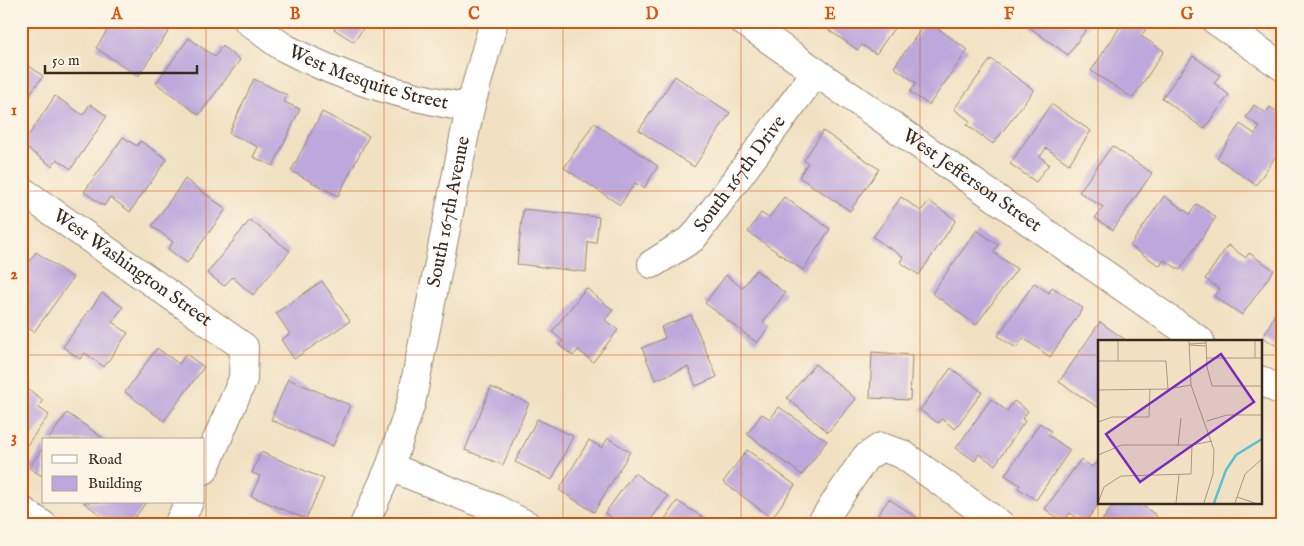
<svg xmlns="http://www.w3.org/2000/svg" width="1304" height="546" viewBox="0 0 1304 546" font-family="'IM FELL English',serif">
<rect width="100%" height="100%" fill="#fcf5e5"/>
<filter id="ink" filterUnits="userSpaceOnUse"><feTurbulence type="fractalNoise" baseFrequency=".02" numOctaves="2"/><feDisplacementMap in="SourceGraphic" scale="10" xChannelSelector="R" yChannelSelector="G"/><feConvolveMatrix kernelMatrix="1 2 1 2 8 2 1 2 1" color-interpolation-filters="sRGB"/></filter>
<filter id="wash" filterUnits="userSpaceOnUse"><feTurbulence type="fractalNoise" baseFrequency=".0096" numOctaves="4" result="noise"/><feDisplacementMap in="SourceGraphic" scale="20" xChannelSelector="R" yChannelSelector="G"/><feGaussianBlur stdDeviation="1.12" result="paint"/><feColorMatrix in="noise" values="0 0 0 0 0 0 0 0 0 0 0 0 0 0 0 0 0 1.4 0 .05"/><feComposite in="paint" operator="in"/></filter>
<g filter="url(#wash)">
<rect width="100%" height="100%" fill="#f1e1c2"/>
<g id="blocks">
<path fill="#bca8dc" d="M113,21H167L173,25L138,76L96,48Z
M340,21H368L354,42L334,29Z
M832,21H899L876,54L862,45L858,50L827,29Z
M927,21L968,50L929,105L910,92L916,83L894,67Z
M1034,21H1092L1068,55L1029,27Z
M1124,21H1140L1148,26L1141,36L1164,51L1133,98L1091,71Z
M189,38L215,57L222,46L240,60L199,115L156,83Z
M1193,56L1220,75L1214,83L1229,95L1204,129L1162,98Z
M991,59L1034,90L993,144L967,125L970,121L954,109Z
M21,60L43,76L21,106Z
M675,76L730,113L694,167L639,130Z
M254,79L287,95L284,102L300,109L273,166L253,157L258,147L229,133Z
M55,96L83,115L90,104L107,116L71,169L57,159L52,166L22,145Z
M1051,104L1091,131L1069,164L1046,148L1040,157L1049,164L1036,182L1010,164Z
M1254,105L1266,113L1270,107L1283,116V146L1256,185L1217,158L1240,124L1255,134L1260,127L1246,117Z
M322,112L369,136L338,196L291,171Z
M594,123L658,166L644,188L635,183L620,205L564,168Z
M823,131L879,169L850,211L799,177L808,163L804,160Z
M123,137L137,146L140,141L167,159L130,212L110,197L104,206L84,192Z
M1112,146L1152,173L1113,230L1095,218L1103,207L1079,192Z
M185,179L226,209L187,263L168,249L173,242L152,226Z
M1164,196L1190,214L1197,204L1216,217L1180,270L1164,260L1160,266L1130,246Z
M784,197L830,229L803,270L748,232L761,213L769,218Z
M901,197L921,211L929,201L956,220L919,275L900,262L903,257L873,237Z
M523,209L599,217L596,243L588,242L586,272L517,264Z
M250,220L290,251L253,295L232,277L224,286L207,273Z
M977,230L998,245L993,252L1017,269L976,325L932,293Z
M1228,245L1246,258L1249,253L1274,270L1242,315L1214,296L1220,289L1205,279Z
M36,252L73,278L34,332L21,323V273Z
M756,270L785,293L763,322L769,327L757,343L705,303L726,275L742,288Z
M322,281L350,321L294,359L281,340L290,334L276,313Z
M1034,283L1049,293L1052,287L1083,308L1050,357L1023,338L1016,348L998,336Z
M586,288L613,310L605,320L618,330L593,362L578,350L573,356L559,345L563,341L552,332Z
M102,293L123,307L112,322L128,333L104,367L85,353L80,359L63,347Z
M1283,298V349L1263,338Z
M691,315L717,377L696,386L688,367L655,380L642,348L665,338L661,327Z
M1100,322L1127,341H1099V408L1059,382Z
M157,348L179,364L186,354L204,367L164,421L125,392Z
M872,352L912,355L910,400L870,398Z
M815,364L856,399L828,432L787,398Z
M951,368L982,392L955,429L942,419L938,423L920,410Z
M21,377L29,382L25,387L43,400L38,407L49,415L21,453Z
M288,379L350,405L333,446L271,420Z
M491,387L529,403L503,465L465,450Z
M991,399L1007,411L1014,401L1028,411L1022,419L1025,421L995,465L979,454L975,461L956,448Z
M779,407L827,441L802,475L747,434L762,414L770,419Z
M67,413L106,440H48Z
M537,419L573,436L552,480L515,462Z
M1040,423L1051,431L1048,435L1070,450L1036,500L1018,488L1020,485L1005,475Z
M608,438L630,452L594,512L559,490L589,440L602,448Z
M44,446V477L29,468Z
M747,450L795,485L772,518L723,482Z
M261,452L324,479L306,519L251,496L260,476L252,473Z
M1081,459L1092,467L1097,461L1099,462L1100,502L1085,523L1070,513L1063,522L1045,509Z
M634,473L668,496L647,525H633L629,522L627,525H622L605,513Z
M1282,493H1283V511L1278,510Z
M889,499L922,521L919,525H871Z
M677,501L710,522L708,525H661Z
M83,502H146L130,525H114Z
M1115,502H1138L1157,516L1150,525H1099Z"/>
</g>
</g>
<g filter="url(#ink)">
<use href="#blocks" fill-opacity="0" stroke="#968670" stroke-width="1"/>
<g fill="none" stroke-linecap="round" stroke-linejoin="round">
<defs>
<g id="minor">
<path id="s1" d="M248,21C260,30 272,40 285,48C343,79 405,97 470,108"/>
<path id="s2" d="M743,21L1200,341"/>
<path d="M1216,21L1283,67"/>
<path id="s3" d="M21,190L244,347L243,379L204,470"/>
<path id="s4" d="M652,264L693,238L816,72"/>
<path d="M1260,380L1283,392"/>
<path d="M390,467L496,509L527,525"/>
<path d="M21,510L43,525"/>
<path d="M178,525L189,502"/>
<path id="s5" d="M364,525L390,467L411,403L470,108L494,21"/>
<path d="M820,525L865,458L881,447L902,454L1001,525"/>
</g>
</defs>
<use href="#minor" stroke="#968670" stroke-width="30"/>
<use href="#minor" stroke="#fff" stroke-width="28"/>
</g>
</g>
<path fill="none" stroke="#d7540e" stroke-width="1" stroke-opacity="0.55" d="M206,21V525M384,21V525M563,21V525M741,21V525M920,21V525M1098,21V525M21,191H1283M21,355H1099M1260,355H1283"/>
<g text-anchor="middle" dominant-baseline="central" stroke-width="4" stroke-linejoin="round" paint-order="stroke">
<g font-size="19" fill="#3b2a1e" stroke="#fcf5e5">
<text stroke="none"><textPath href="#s1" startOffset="135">West Mesquite Street</textPath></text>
<text stroke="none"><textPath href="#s4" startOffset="128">South 167th Drive</textPath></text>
<text stroke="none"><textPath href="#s2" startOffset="279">West Jefferson Street</textPath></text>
<text stroke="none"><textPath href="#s5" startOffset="326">South 167th Avenue</textPath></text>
<text stroke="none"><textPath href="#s3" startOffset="136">West Washington Street</textPath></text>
</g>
</g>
<g transform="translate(1098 340)">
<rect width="164" height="164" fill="#f1e1c2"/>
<path fill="none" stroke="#57c2d1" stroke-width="2.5" d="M116,163L128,130L138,115L164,99"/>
<path fill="none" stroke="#a89880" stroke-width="1" d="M20,0V21M91,0L93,45L116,110L115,134L106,163M108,0L109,27L114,46H164M157,0V18M91,4L108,3M91,5L108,6M108,18H164M0,21H68L70,49M0,50L70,49L93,45M109,81L129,75H164M0,82L14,77H51L52,49M80,106L83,78M0,115L24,105H94L114,101M139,157L157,163M0,163L6,147L23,136L93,134L94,105M78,163L81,135M137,163L147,134L164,119"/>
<path fill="#7b2cbf" fill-opacity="0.15" stroke="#7b2cbf" stroke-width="2.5" d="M123,14L156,62L42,142L8,94Z"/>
<rect width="164" height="164" fill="none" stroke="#3b2a1e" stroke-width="2.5"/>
</g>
<rect width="1304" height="546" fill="none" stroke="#fcf5e5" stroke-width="55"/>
<rect x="42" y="438" width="162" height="65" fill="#fcf5e5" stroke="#afa495"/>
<rect x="52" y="455" width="25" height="8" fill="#ffffff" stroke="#afa495"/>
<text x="88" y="464" font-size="15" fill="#3b2a1e">Road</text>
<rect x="52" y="476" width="25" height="15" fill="#bca8dc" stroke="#afa495"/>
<text x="88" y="488" font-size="15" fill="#3b2a1e">Building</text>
<path d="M45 65v8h152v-8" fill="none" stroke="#3b2a1e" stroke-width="2.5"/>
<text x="52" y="65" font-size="15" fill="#3b2a1e" stroke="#fcf5e5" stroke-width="4" paint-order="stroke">50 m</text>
<rect x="28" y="28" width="1248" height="490" fill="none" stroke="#d7540e" stroke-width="2"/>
<g font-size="16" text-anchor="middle" font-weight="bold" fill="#d7540e">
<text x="117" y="19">A</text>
<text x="295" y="19">B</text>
<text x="474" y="19">C</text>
<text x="652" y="19">D</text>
<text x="830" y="19">E</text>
<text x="1009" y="19">F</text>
<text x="1187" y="19">G</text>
<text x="14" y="115">1</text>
<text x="14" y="279">2</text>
<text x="14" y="442">3</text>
</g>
</svg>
